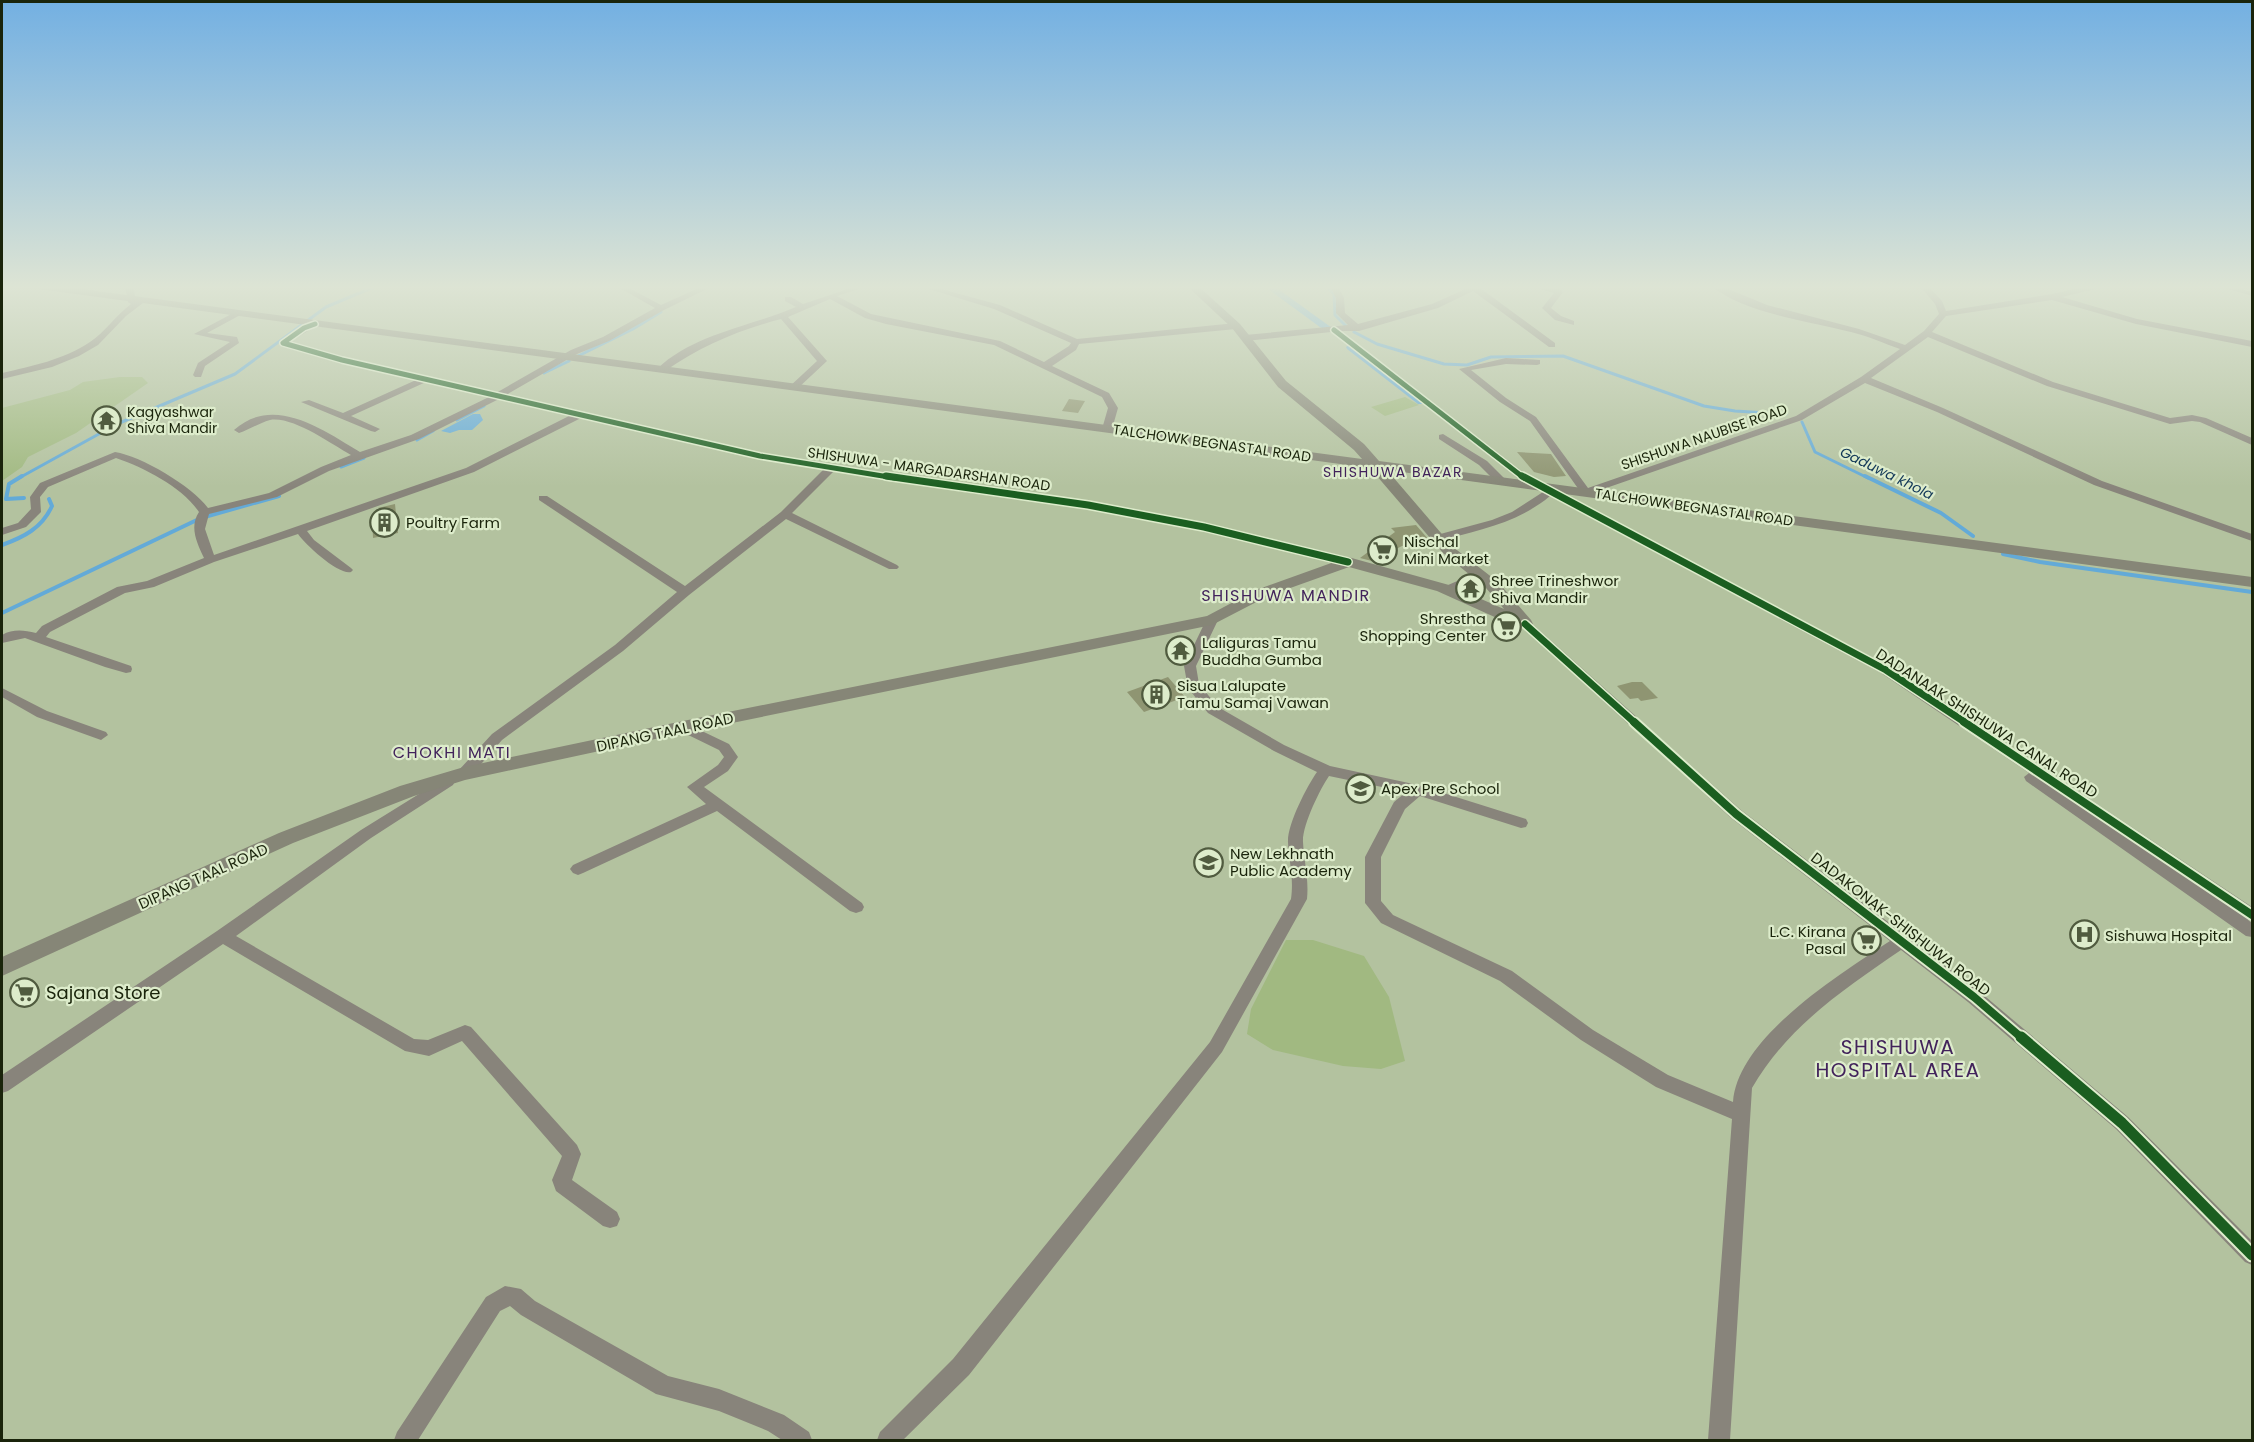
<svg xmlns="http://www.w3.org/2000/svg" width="2254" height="1442" viewBox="0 0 2254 1442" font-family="Poppins,sans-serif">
<rect width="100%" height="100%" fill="#b3c29f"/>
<path fill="#a1b981" d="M120,377H142L148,383L76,433L28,457L22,467L2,481V408L70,390L83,382Z
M1405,397L1419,405L1385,416L1371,407Z
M1286,940H1313L1364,956L1389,997L1405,1061L1381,1069L1343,1066L1273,1050L1247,1034L1251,1009Z"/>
<path fill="#63aad8" d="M473,414H480L483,420L472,430H459L450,433L441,431Z"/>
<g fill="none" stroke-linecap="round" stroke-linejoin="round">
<path stroke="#63aad8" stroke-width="3" d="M1326,286L1334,294L1335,315L1346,326
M1354,332L1377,344L1444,364L1467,365L1491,357L1563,356L1704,406L1735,411L1786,414
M576,357L633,329L661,312
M544,373L569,361
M457,420L484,406
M1802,422L1815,452L1868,478
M417,440L433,431
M341,467L364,458
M19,478L117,424L235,374L326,307L376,286"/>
<path stroke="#63aad8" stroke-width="4" d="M22,476L9,484L6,499L24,498
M1865,476L1941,513L1973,536
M2,545C24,537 42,528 52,506L49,499
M2003,554L2040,562L2252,592
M2,613L201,518L279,496"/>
<path fill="#63aad8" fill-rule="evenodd" d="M1264,286H1274L1332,328L1324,330Z
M1351,344L1426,400V404H1418L1347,349L1346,347Z"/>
</g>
<path fill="#8f9572" d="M1069,399L1085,401L1078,413L1062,411Z
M1517,452L1551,454L1566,476L1554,477L1534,472Z
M395,504L398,533L373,538L372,516L384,513L378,508Z
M1416,525L1429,540L1402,546L1372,561L1360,558L1395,532L1391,528Z
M1168,677L1185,697L1144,712L1127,692Z
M1632,682H1642L1658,698L1641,701L1638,698L1630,699L1617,686Z"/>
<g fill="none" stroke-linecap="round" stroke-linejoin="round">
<path fill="#88847b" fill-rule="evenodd" d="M125,286H133L136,300L143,303L126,316L98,345L79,356L52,367L2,379V373C32,366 63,360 90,342C105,332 116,315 131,304L128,302Z
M616,286H625L661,305L703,286H713L664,310L609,341L577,354L506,395L760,453L971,487L1088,502L1204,524L1352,560L1354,562L1348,565L1204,530L1088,508L971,493L834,471L792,513L897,565L899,567L897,569H889L786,519L689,595L623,651L502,740L469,778H459L457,774L459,770L492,734L615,645L677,592L539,500V496H547L685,586L781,512L824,469L760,459L581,418L474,472L307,531L314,540L351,568L353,570L351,572C338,575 306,545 298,534L214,562L154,587L125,593L50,632L46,637L131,666L132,669L131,672L126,673L105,667L25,638L2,643V635C13,629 23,630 36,633L42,626L117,587L147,581L204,558C197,543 189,527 199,512C182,487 145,468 116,458L48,487L40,497L41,512L26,527L2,535V528L18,523L31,509L30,497L40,483L115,452C141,456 192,486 208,508L269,493L321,467L351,455C331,444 293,416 270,420C259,423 249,430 239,433L234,430C274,394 323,430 360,452L411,435L489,397L426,382L351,416L380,429L375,432L371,431L301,402L309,400L343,413L416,380L339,362L280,345V341L301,326L315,321L319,324L290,342L344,358L496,393L571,350L603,337L655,308ZM499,399L571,415L466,468L214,555L205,529L209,514L277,497L329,471L419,439Z
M857,286H868L837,296L871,314L1000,341L1044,362L1069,346L1071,343L994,309L919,286H930L1000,305L1077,339L1236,323L1240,326L1236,329L1079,344L1076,350L1052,366L1109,393L1118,408L1112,429L1107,432L1102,429L1108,408L1102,397L994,345L886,324L865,318L830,299L788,317L827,361L797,389L789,387L817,361L781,319C739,330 701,346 665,371L657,369C693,334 752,326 796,307L785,301V297H791L803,304Z
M1330,286H1338L1344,298L1345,313L1358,324L1432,304L1472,286H1482L1480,288L1555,343V347H1549L1473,291L1438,308L1359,331H1341L1528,476L1891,667L2252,907V921L2248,920L2252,923V937L2246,936L2026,781L2024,777L2029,773L1881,673L1550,496C1518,523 1476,531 1437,541L1433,540V536L1492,520L1512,512L1543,492L1520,480L1331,332L1245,341L1241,338L1245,335L1348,325L1336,313V298Z
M1530,286H1542L1562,290L1563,292L1551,308L1561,316L1574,321V325L1555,320L1542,308L1554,293Z
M1712,286H1721L1767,305L1859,329L1905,345L1924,331L1939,314L1935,304L1920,286H1928L1942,301L1946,311L2052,294L2088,286H2100L2099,288L2062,297L2137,319L2252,341V347L2136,324L2052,300L1946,316L1932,332L2053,382L2170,418L2192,415L2206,418L2252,438V445L2200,422L2192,421L2170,424L2047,386L1928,337L1871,378L1943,408L2102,481L2252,534V541L2094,485L1937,412L1865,383L1802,420L1586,495L1582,494L1530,421L1500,402L1459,369L1506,358L1540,360V364L1537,365L1506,364L1471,370L1506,398L1536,417L1588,488L1796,416L1861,377L1900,349C1883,343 1868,336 1851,332C1812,322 1743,313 1712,286Z
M2218,286H2230L2252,292V296Z
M237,311L244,313L207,333L237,337L239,343L205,366L201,377H195L193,375L198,363L230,342L194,334Z
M1443,434L1487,461L1505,479V483H1497L1479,465L1439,439V435Z
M1480,571L1484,573L1486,575L1484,577L1449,592H1441L1439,589Z
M1212,616L1218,620L1196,666L1199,684L1218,707L1284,745L1330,766L1418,785L1526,819L1528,823L1526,827L1521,828L1420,796L1405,809L1381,857V901L1393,915L1512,971L1593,1030L1668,1075L1733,1102C1738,1037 1839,975 1890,941L1731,818L1519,624L1521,621H1529L1741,810L1980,992L2128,1117L2252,1241V1265L2245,1262L2116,1129L1968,1002L1901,950C1844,989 1787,1027 1752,1088L1730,1440H1708L1732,1119L1656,1087L1581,1040L1500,981L1381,923L1365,903V857L1394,802L1406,792L1329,776C1320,789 1302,826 1303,842C1304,862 1309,878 1307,899L1222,1052L969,1375L903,1440H877L880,1432L953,1359L1210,1042L1291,899C1294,877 1289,863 1288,842C1287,825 1307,786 1317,772L1274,751L1208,713L1188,688L1184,666L1206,620Z
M2,688L47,711L106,732L108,735L101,740L37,717L2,697Z
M683,722L729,744L738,757L728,771L704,787L862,903L864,907L862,911L856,913L850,911L717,811L583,873L578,875L573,873L570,869L573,865L706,804L687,787L718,765L724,757L719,750L678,730L676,727Z
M448,776L453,777L455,781L453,785L371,838L236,936L414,1039L428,1040L465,1025L471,1027L577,1145L581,1154L572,1180L617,1212L620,1219L617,1226L610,1228L603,1226L556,1191L552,1180L562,1156L462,1041L429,1056L405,1051L223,944L8,1091L2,1093V1075L217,931L361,830Z
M505,1286L521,1289L535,1301L668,1376L719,1389L784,1415L809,1432L812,1440H782L768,1431L719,1411L656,1394L521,1315L510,1306L500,1311L418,1440H394L397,1432L486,1297Z"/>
<path fill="#868677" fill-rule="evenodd" d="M33,286H59L1362,459L1354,450L1278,387L1232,328L1187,286H1198L1240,324L1286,381L1364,444L1379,461L2252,577V587L1387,470L1453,547L1498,582L1531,620L1533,624L1531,628H1519L1437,591L1349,567L1268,596L1212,625L683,733L465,780L414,796L293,843L2,976V957L279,833L400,786L464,767L683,721L1207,616L1256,590L1348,557L1449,585L1504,609L1486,588L1443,553L1370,468L38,289Z"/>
<defs>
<path id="cycleway-far3" d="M315,324L304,328L283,343L342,360L760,456L895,478
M1334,330L1524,478"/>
<path id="cycleway-far2" d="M886,476L1088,505L1204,527L1348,562
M1522,476L1886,670L1966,723
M1525,624L1635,723"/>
<path id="cycleway-far1" d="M1634,722L1736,814L1974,997L2023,1039
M1964,722L2252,915"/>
<path id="cycleway" d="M2021,1037L2122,1123L2252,1255"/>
</defs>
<use href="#cycleway-far3" stroke="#ddeccb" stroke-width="8"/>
<use href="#cycleway-far2" stroke="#ddeccb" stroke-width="10"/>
<use href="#cycleway-far1" stroke="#ddeccb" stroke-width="12"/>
<use href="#cycleway" stroke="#ddeccb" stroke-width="15"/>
<use href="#cycleway-far3" stroke="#1b5e20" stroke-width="5"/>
<use href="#cycleway-far2" stroke="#1b5e20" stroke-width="7"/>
<use href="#cycleway-far1" stroke="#1b5e20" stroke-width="8"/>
<use href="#cycleway" stroke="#1b5e20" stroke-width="11"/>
</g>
<linearGradient id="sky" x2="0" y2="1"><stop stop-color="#73b0e2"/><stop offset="0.59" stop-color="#dde4d4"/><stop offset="1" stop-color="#dde4d4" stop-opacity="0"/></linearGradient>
<rect width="2254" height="487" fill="url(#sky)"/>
<defs>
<symbol id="temple-ring" viewBox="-11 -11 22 22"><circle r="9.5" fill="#ddeccb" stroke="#505b3f" stroke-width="1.5"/><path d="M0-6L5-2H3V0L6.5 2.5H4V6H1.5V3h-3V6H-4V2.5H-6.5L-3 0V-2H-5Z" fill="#505b3f"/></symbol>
<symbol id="building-ring" viewBox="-11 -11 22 22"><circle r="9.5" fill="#ddeccb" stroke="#505b3f" stroke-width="1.5"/><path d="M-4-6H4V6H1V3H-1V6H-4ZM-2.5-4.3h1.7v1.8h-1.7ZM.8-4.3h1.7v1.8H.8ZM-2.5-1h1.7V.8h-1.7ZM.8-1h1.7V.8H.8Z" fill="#505b3f"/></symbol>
<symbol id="supermarket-ring" viewBox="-11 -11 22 22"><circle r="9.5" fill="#ddeccb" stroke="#505b3f" stroke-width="1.5"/><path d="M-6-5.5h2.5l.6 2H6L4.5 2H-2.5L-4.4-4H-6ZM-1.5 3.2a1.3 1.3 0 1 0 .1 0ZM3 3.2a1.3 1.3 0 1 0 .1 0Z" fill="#505b3f"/></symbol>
<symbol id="school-ring" viewBox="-11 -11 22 22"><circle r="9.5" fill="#ddeccb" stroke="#505b3f" stroke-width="1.5"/><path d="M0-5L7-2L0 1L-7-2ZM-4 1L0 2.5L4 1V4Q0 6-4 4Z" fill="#505b3f"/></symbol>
<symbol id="hospital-ring" viewBox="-11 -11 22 22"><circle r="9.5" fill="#ddeccb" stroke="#505b3f" stroke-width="1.5"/><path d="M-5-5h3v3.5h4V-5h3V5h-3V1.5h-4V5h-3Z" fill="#505b3f"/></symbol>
</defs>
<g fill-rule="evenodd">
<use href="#temple-ring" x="90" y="404" width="33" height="33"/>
<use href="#building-ring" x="368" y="506" width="33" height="33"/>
<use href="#supermarket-ring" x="1366" y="534" width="33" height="33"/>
<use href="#temple-ring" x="1454" y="572" width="33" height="33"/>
<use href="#supermarket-ring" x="1490" y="610" width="33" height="33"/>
<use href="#temple-ring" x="1164" y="634" width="33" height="33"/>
<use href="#building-ring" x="1140" y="678" width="33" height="33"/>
<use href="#school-ring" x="1344" y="772" width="33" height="33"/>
<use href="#school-ring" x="1192" y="846" width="33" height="33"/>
<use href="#hospital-ring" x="2068" y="918" width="33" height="33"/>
<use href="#supermarket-ring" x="1850" y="924" width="33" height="33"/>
<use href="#supermarket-ring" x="8" y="976" width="33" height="33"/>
</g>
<g text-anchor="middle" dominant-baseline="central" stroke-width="4.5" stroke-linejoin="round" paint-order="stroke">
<g font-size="14" fill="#1a240b" stroke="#ddeccb" text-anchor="start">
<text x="127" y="412">Kagyashwar<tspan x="127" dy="16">Shiva Mandir</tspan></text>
</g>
<g font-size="14" fill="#1a240b" stroke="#ddeccb">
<text transform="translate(1704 437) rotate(-19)">SHISHUWA NAUBISE ROAD</text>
<text transform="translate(1212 443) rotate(8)">TALCHOWK BEGNASTAL ROAD</text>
<text transform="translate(929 469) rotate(8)">SHISHUWA - MARGADARSHAN ROAD</text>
<text transform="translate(1694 507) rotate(8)">TALCHOWK BEGNASTAL ROAD</text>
</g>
<g font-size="14" letter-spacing="1.5" fill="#42235b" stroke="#ddeccb">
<text x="1393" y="472">SHISHUWA BAZAR</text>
</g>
<g font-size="14" font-style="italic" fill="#113757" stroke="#ddeccb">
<text transform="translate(1887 473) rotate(26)">Gaduwa khola</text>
</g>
<g font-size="15" fill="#1a240b" stroke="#ddeccb" text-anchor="start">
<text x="406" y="522">Poultry Farm</text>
<text x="1404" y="541">Nischal<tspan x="1404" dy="17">Mini Market</tspan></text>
<text x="1491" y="580">Shree Trineshwor<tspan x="1491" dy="17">Shiva Mandir</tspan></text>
<text x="1486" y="618" text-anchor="end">Shrestha<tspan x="1486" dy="17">Shopping Center</tspan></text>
<text x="1202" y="642">Laliguras Tamu<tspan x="1202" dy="17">Buddha Gumba</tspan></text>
<text x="1177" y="685">Sisua Lalupate<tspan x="1177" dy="17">Tamu Samaj Vawan</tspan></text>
<text x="1381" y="788">Apex Pre School</text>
<text x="1230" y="853">New Lekhnath<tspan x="1230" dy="17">Public Academy</tspan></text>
<text x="1846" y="931" text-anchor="end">L.C. Kirana<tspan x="1846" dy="17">Pasal</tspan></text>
<text x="2105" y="935">Sishuwa Hospital</text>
</g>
<g font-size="15" fill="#1a240b" stroke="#ddeccb">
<text transform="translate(1987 723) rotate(33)">DADANAAK SHISHUWA CANAL ROAD</text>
<text transform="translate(665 732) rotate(-12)">DIPANG TAAL ROAD</text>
<text transform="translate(203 876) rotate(-24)">DIPANG TAAL ROAD</text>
<text transform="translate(1901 924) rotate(38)">DADAKONAK-SHISHUWA ROAD</text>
</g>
<g font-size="16" letter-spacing="1.5" fill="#42235b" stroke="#ddeccb">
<text x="1286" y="595">SHISHUWA MANDIR</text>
<text x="452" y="752">CHOKHI MATI</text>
</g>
<g font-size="18" fill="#1a240b" stroke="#ddeccb" text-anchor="start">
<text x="46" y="992">Sajana Store</text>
</g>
<g font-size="20" letter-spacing="1.5" fill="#42235b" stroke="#ddeccb">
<text x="1898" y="1047">SHISHUWA<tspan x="1898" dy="23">HOSPITAL AREA</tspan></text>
</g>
</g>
<rect width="2254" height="1442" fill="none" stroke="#1a240b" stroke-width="6"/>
</svg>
